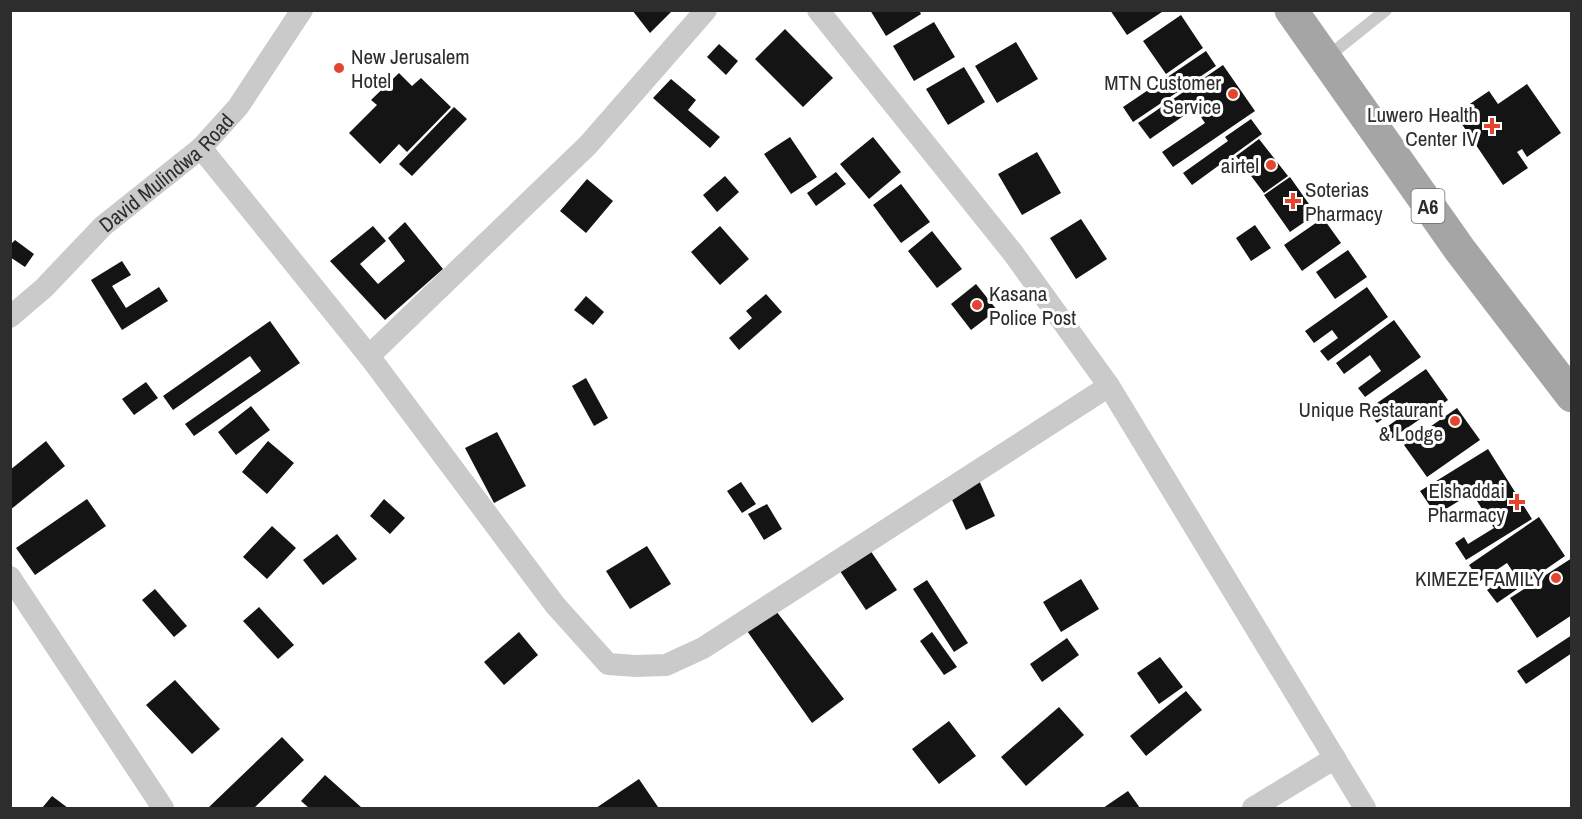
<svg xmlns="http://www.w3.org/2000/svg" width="1582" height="819" viewBox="0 0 1582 819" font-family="'Archivo Narrow',sans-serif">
<rect width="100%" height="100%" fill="#fff"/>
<path fill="#141414" d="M632,10H673L650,33Z
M870,10H919L921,14L886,36Z
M1110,10H1165L1127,35Z
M1181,15L1203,48L1166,74L1143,41Z
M934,22L955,57L914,81L893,46Z
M785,29L833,78L803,107L755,59Z
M1016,42L1038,79L997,103L975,66Z
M719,44L738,61L726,75L707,57Z
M1206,51L1216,66L1133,122L1123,107Z
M1223,65L1255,111L1173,167L1162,152L1205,123L1195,108L1150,139L1138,123Z
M964,67L985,102L948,125L926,89Z
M399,73L412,86L421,78L451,107L407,152L399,144L380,164L349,133L377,105L371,100Z
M671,79L696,100L688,110L720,137L710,148L653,98Z
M1527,84L1561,133L1527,157L1522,149L1517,152L1528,168L1503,185L1455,114L1489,91L1498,104Z
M454,107L467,119L412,176L399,164Z
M1251,119L1262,134L1192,185L1183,173L1228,141L1225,137Z
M790,137L817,177L791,194L764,154Z
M873,137L901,172L869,199L840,164Z
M1259,139L1288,176L1264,193L1236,156Z
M1037,152L1061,193L1022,215L998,174Z
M836,172L846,184L816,206L807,193Z
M725,176L739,192L717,212L703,195Z
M1290,177L1316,214L1290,232L1264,195Z
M587,179L613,201L586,233L560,211Z
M901,184L930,222L901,243L873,205Z
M1323,218L1341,243L1302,271L1284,245Z
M1081,219L1107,259L1076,279L1050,238Z
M405,222L443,269L385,320L330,261L373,226L386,241L360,264L378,284L405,261L388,238Z
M1255,225L1271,248L1251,261L1236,238Z
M720,226L749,259L720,285L691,252Z
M932,231L962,269L937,288L908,251Z
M15,240L34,254L25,267L10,257V245Z
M1348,250L1367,277L1335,299L1316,272Z
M122,261L131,275L112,286L126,308L159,287L168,301L122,330L91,280Z
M976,284L997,310L971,330L951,304Z
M1367,287L1388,317L1328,361L1320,351L1338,338L1332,330L1314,343L1305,331Z
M766,294L782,312L739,350L729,338L752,318L746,311Z
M586,296L604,312L593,325L574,310Z
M1394,320L1421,357L1365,397L1358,388L1381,371L1370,355L1344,374L1336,363Z
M270,321L300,363L194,436L185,424L261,371L250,356L173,410L163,396Z
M1426,369L1448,400L1388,441L1381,431L1412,409L1407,402L1377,423L1367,410Z
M586,378L608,418L594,426L572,386Z
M146,382L158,398L134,415L122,399Z
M251,406L270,430L236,455L218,432Z
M1457,408L1480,440L1427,477L1404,445Z
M497,432L526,486L494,503L465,448Z
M46,441L65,466L10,510V470Z
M268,441L294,463L267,494L242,472Z
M1488,449L1532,519L1466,560L1455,543L1464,537L1468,544L1494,528L1472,493L1436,515L1420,491Z
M978,478L995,516L966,530L948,491Z
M741,482L756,504L742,513L727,491Z
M87,499L106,526L35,575L16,548Z
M384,499L405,518L390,534L370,516Z
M767,504L782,529L764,540L748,514Z
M1539,517L1565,556L1497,603L1487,590L1513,572L1507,563L1480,581L1469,565Z
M272,526L296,548L267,579L243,557Z
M337,534L357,559L323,585L303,560Z
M647,546L671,584L630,609L606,571Z
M868,547L897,590L866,610L838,568Z
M1572,558V615L1537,638L1510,598Z
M1081,579L1099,609L1061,632L1043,602Z
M927,580L968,643L954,652L913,589Z
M155,589L187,626L174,637L142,600Z
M259,607L294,645L278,659L243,621Z
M773,607L844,699L812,723L745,628Z
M519,632L538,655L504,685L484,662Z
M932,632L957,667L944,675L920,641Z
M1572,635V653L1526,684L1517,671Z
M1067,638L1079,655L1042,682L1030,664Z
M1160,657L1183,687L1159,704L1137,673Z
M175,680L220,729L192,754L146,705Z
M1186,691L1202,710L1146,756L1130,736Z
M1059,707L1084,735L1026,786L1001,757Z
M949,721L976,756L939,784L912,749Z
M282,737L304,760L254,808H208Z
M325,775L362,808H309L301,801Z
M639,779L658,807L655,808H596Z
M1128,791L1140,808H1103Z
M52,796L68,808H42Z"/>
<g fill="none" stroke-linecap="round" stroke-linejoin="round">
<path stroke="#cacaca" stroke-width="12" d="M1326,58L1386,10"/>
<g stroke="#cacaca" stroke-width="22">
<path d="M818,10L1013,253L1109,386L1365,808"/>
<path d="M201,148L369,356L555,605L608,664L636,666L666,665L703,648L1109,386"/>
<path id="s1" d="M10,317L44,288L103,226L201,148L238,107L302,10"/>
<path d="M369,356L588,145L706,10"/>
<path d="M10,577L163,808"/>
<path d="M1253,808L1335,758"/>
</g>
<path stroke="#a5a5a5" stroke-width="33" d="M1291,10L1460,250L1572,396"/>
</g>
<g fill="#e4452e" stroke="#fff" stroke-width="2">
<circle cx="339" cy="68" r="6"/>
<circle cx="1233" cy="94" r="6"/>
<path d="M1489 117h6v6h6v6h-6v6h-6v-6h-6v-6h6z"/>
<circle cx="1271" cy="165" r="6"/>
<path d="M1290 192h6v6h6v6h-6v6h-6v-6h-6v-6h6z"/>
<circle cx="977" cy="305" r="6"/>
<circle cx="1455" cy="421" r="6"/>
<path d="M1514 493h6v6h6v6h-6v6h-6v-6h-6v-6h6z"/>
<circle cx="1556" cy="578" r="6"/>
</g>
<g text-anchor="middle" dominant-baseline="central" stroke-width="6" stroke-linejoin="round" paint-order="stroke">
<rect fill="#fff" stroke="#6c6c6c" stroke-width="1.5" x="1411.5" y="189" width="33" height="34" rx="4.5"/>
<g font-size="20" font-weight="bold" fill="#2d2d2d">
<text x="1428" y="206">A6</text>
</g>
<g font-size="21" fill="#2d2d2d" stroke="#fff" text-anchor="end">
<text x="351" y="56" text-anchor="start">New Jerusalem<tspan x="351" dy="24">Hotel</tspan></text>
<text x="1221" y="82">MTN Customer<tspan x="1221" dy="24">Service</tspan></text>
<text x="1478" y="114">Luwero Health<tspan x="1478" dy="24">Center IV</tspan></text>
<text x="1259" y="165">airtel</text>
<text x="1305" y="189" text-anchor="start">Soterias<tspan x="1305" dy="24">Pharmacy</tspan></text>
<text x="989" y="293" text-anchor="start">Kasana<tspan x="989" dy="24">Police Post</tspan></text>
<text x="1443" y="409">Unique Restaurant<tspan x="1443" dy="24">&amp; Lodge</tspan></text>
<text x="1505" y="490">Elshaddai<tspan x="1505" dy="24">Pharmacy</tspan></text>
<text x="1544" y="578">KIMEZE FAMILY</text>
</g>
<g font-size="21" fill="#2d2d2d" stroke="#fff">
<text stroke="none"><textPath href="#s1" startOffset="213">David Mulindwa Road</textPath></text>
</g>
</g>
<rect width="1582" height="819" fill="none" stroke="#2d2d2d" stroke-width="24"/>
</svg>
